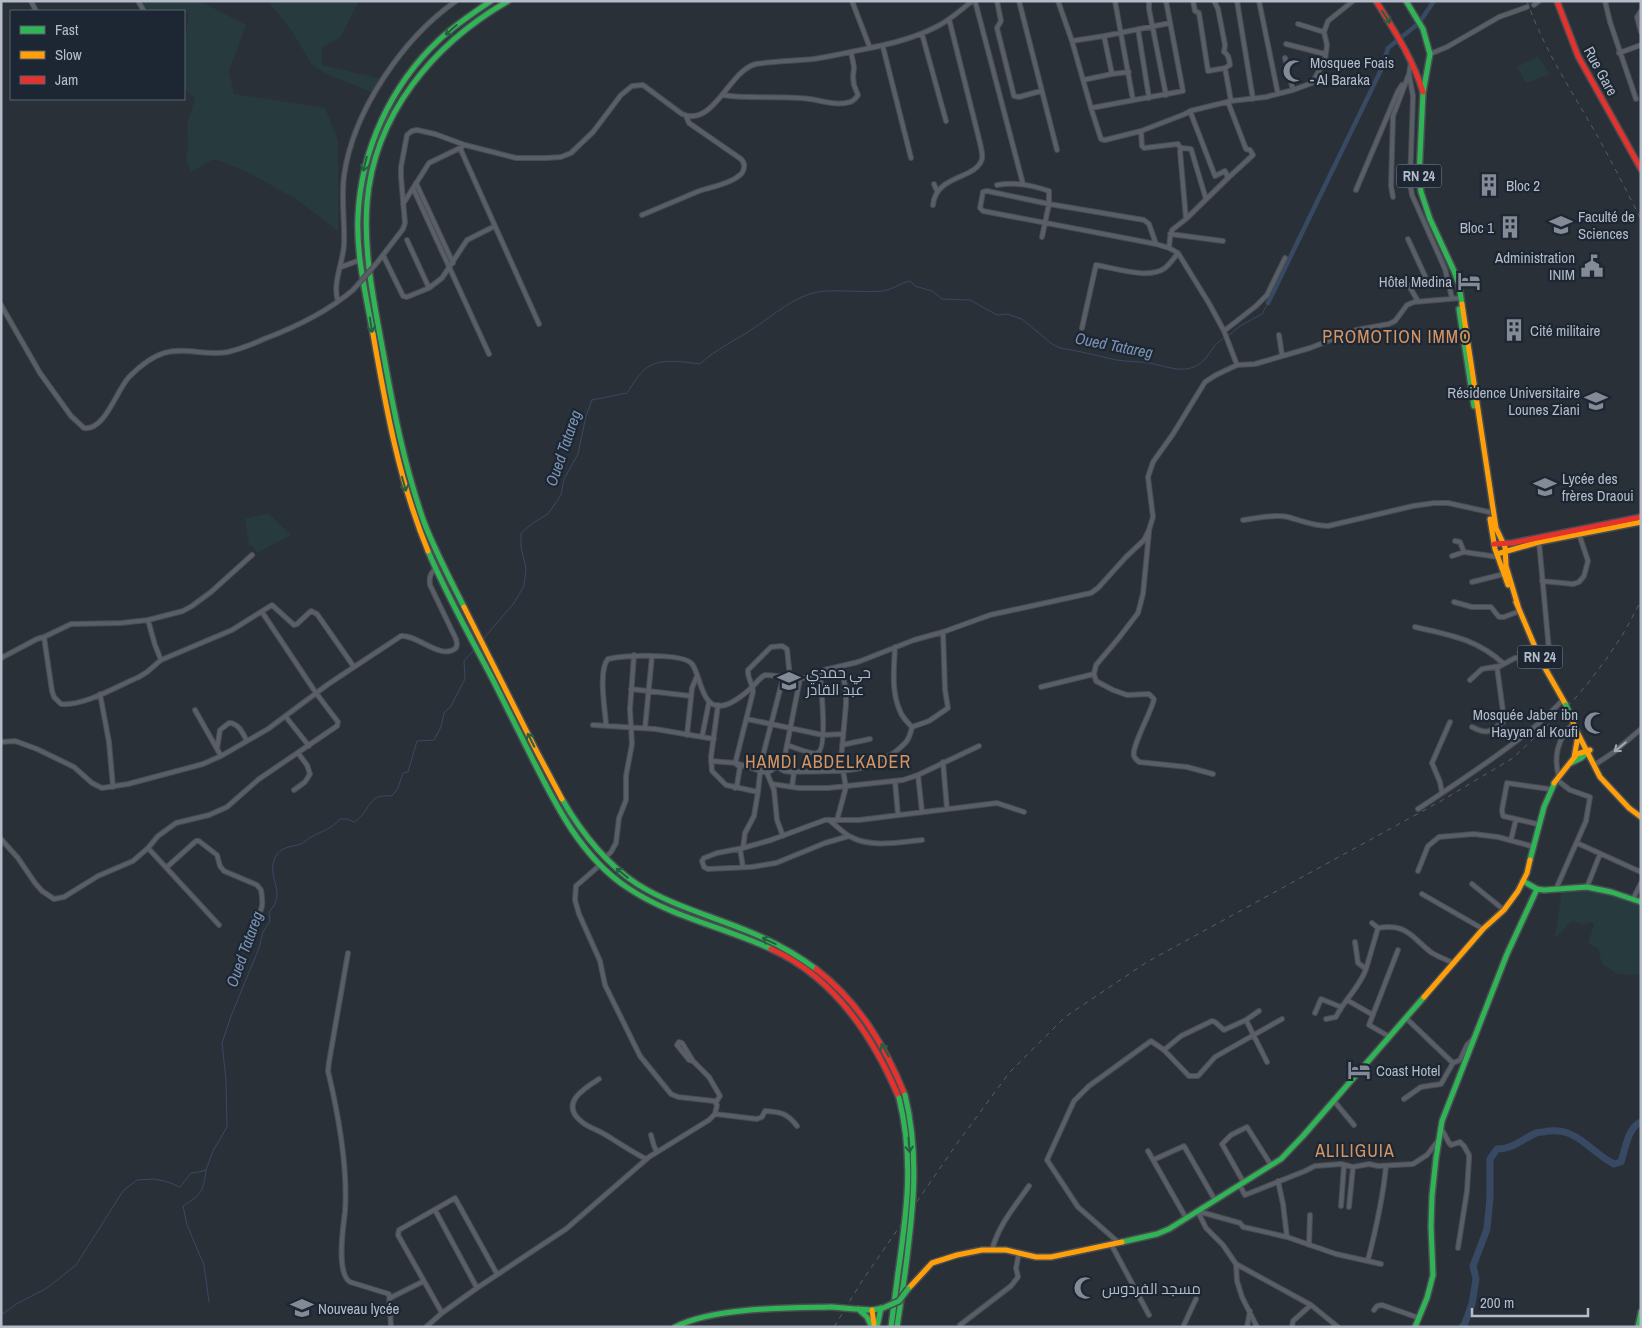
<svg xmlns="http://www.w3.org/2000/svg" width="1642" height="1328" viewBox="0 0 1642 1328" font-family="'Archivo Narrow',Cairo,sans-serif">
<rect width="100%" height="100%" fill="#2a3038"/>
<path fill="#273a3e" d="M138,1H200L246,25L229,71L234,94L325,108L338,140V231L296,199L243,170L214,159L191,172L186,159L188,149L187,124L195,98L184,89V44L189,13L149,10Z
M268,1H359L340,38L322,47V65L382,79L371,92L325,73L312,65L292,31Z
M1538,56L1550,74L1526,83L1517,67Z
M268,513L291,535L257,553L252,545H249L245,519Z
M1592,889L1641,904V975L1618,974L1602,964L1598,948L1588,944L1594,924L1591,922L1584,925L1573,921C1565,925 1566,931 1555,937L1562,890Z"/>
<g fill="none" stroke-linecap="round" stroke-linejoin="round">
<path stroke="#384963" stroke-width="1" d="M1228,336L1240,326L1262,314L1268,303
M484,638L514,603L524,586L526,568L521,547V533L533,523L548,514L561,495L564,479L578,454L586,416L592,400L627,393C633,384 639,373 648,367C662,358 684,362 700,364C716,349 736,340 754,328C774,315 793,297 817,292C839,289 860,293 882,291C892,290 900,283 910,281L915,286L932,291L942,299L970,300L997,315L1007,314L1022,319L1052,344L1060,348C1080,351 1098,356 1117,360C1128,362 1138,361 1149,363C1162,365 1177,372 1191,368C1209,363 1210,345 1224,338
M206,1170C203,1192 202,1194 183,1206L187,1225L204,1265L209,1302
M1,1315L18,1303L47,1288L76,1265L123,1191L137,1180L154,1179L168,1182L180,1187L191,1173L199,1172L206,1170L213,1151L227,1127L226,1080L222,1043L231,1016L259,948L263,932L270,921L269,912C288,892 266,878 275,858C280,846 292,847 301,844C305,842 307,839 311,837C322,831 332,829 340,819H347L354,822C371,812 366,793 392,796L398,788L403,773L408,772L417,741L434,740L441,727L444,713L451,706L465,679L464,661L473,651"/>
<path stroke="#384963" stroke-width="4.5" d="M1268,303L1382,68L1388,48L1419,23L1434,1"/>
<path stroke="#384963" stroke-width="7" d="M1462,1327L1465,1323L1472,1304L1476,1279L1473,1266L1487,1229L1490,1198V1159L1497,1149C1512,1149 1520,1141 1532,1135C1535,1133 1540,1132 1543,1132C1577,1125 1588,1151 1614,1164L1621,1162C1625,1150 1628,1127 1641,1122"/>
<defs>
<path id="street" d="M31,1L36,11
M138,1L144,11
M852,1L870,48
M975,1L1023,184
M997,1L1001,21L997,28L1014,96L1019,97L1041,91
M1019,1L1057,150
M1058,1L1072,41L1091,108L1101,139L1105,140L1141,131L1185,114L1190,111L1231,101L1266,97L1293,90L1312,83L1325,60L1327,45L1324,32L1328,21L1353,1
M1115,1L1133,100
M1149,1V9L1166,95
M1193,1L1195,11L1199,13L1208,71L1225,68
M1214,1L1218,9L1225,45L1224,52C1229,54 1229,60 1230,65L1225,68L1231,101
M1237,1L1253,99
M1259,1L1278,94
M1605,1L1610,22L1636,99
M1534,5L1539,1
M1641,11L1637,17L1641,32
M1298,24L1324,32
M1138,29L1149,98
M922,34L946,121
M1104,36L1112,74L1129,72
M1072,41L1104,36L1170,23
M1286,44L1325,54
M883,47L911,158
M1619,53L1641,45
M1430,54L1447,47L1499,17L1527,7
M1285,58L1293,90
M1411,62L1409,74L1413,96L1410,183L1412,195L1445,269L1452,298
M1083,80L1112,74
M722,95C748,99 774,96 800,98C816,98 834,107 850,102C854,101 856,98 858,95L854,85L853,77L854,67L851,52
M1091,108L1183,91L1166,1
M1141,131L1142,146L1144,148L1178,144L1181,149
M460,148L539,324
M1228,178L1253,155L1250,150L1246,149L1228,102
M416,183L453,263
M934,184L937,191
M997,185C1016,182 1031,185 1049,191V204L1042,237
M413,188L489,354
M1356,190L1398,91L1402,85
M1393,197L1391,186L1393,116L1409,74
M403,204L429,163L462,147
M933,205C936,174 976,180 982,159C983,154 981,148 980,143L949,19
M642,215C661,207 680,199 699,191C712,187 733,183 742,173C745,168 745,163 741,159L689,123L686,116
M1186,219L1180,151L1182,148L1191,149L1206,199
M1170,234L1223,241
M1408,239L1425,276L1424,278L1409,286L1418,301
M407,240L429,288
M1156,244L1149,224L1144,220L1049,204L987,191L983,192L980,208L983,211L1156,244L1169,248L1178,253L1210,305L1224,331L1237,365
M1169,248L1170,238L1172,230L1186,219L1228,178L1225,171L1215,176L1190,111
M383,255L403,296L407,297L429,288L442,278L467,240L495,226
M376,264L403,229L405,223L401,177V167L407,135L412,131L417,130L435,134L465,145L516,158H546L561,157L571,153L593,132L621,95L632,86L643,85L682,114C714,128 729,70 756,64C775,61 795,61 813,59C827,57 841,54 855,51C885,45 911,40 938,26C951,19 961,10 972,1
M341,267L360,260
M338,301C332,285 343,262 344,245C345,222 341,199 344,176C353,111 403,38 456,1
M1,305L40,373L71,416L84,428C105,431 116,391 129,377C138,368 151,357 164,353C184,347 207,356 228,352C240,349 253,344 264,339C296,327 327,312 353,290
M1082,328L1096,265C1115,268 1149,280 1165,268C1170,264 1174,258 1178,253
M1224,331L1256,306L1267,295L1285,258
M1279,335L1282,355
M1243,520C1258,518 1274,514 1288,517C1302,521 1313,526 1328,526L1413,506L1434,503H1448L1489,512
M1149,532L1143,594L1138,613L1118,639L1096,665L1094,674L1096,681L1113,690L1127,695L1149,694L1154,699C1152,711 1131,747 1134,756C1135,759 1137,760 1139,762L1187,767L1213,774
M1455,541L1460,542L1464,552
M1539,542L1550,661L1545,667
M1452,556L1464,552L1498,557
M1542,581L1573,584L1579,582L1584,576L1588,561L1579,534
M1472,582L1504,574
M1454,602L1472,607H1491L1499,617H1504L1520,611
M148,620L155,645L161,660
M1415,627C1450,635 1477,639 1504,664
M895,647C894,669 891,691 900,711C902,717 908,723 912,727
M1,658L37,639L44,637L71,624L121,623L148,620L183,611L192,606L211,592L252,555
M354,667L401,636C417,634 441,661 456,648L457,644L456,639L430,585C429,577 430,574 436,568
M1470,680L1482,669L1500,666L1515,658H1522L1541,660
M1041,687L1094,674
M631,689L691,696
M100,694L109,742L113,787
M718,705L711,757L712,771L726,785L758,792
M195,710L221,756
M286,717L309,746
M747,719L823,735L843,734
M606,724C605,709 598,670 608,659C622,656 682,652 692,664C701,675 701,712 725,705C733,703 745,694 751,688C756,684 759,678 765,675C784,675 808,685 824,670L858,662L914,640L943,632L990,615L1091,593L1098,588L1126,557L1144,540L1149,530L1153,517L1148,477L1153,462L1173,434L1205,382L1216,375L1237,365L1255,364L1310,348L1356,330L1389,324L1395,321L1407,305L1414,302L1461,298
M593,725L655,729L714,739
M1472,727C1488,735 1489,732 1503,722L1504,719L1497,667
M645,728L652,656
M687,735L692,688L697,676
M702,737L709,702
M1,742L15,741L37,749L74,767L92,783L102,788L128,784L203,764L221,756L268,729L327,685L354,667L317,614L311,611L297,624L294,625L272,605L232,630L161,660L147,672L139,677C117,686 85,706 61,704L54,697L52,691L44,637
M787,745C793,747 812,755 817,753C828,750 821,686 820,674
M842,745L870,739
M217,749L220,730L229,723C239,723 243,734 247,741
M711,761L736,763L767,773L781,764L784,760L800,679
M762,761L774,790L777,820L783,836
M943,762L947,809
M1596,764L1614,752L1641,729
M777,767L784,771L791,772C831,770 861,777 895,752C906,743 909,741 912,727L929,721L948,708L945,690L943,632
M918,775L922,812
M1559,777C1553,757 1558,737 1573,724
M895,781L898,815
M772,784L799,788H828L903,780L918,775L979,746
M792,787L794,772
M735,788L737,785L740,767L736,764V760L753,692C753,684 747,678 748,670L771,647L782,646L787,649L790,678
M294,790L305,782L310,774L307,765L298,753
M1442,793L1440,782L1432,763L1450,722
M1418,809C1457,783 1496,758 1532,729C1543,720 1553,710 1563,700
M829,820C836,825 843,833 851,837C871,848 900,842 922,840
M837,820L846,787L841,760L846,704V691L841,666
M1537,824L1503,816L1502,810L1507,783L1549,789
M849,836L825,843L776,863L751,867L708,869L704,867L702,861L704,858L717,853L743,848L771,840L825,820H859L997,803L1024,812
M1,839L18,858L35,883L42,891L54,899L64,897L98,876L133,861L148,848L158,836L176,823L209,815L227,807L259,779L337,726L338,722L316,693L262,612
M1511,840L1516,819
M1577,843L1641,872
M148,848L219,925
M743,848L745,833L754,816L758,792L761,763L783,678
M740,849L743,867
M605,858L611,852L616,843L619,818L626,800V776L632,744L630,709L634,655
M167,867L196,841H199L217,855L220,866L224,871L257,885L261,890C263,901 264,912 254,918
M1418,871L1428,846L1439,837L1474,834L1498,837L1531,846
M1472,884L1504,910
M1587,887L1600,854
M1556,889L1586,821L1590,797L1570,790L1557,780
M1422,894L1483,929
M1633,899L1641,883
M1378,928C1408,923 1412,938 1432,953C1439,957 1447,960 1453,963
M348,953L329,1062L328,1071C338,1113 348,1169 345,1212C343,1228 336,1273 350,1282L389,1294L391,1327
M1366,969L1378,928L1372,923
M1347,1000L1373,1015
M1315,1013L1321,999L1341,1007
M1406,1018L1453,1063L1460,1060L1467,1045L1473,1039
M1326,1019L1336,1017C1344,1000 1360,987 1366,969L1358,963L1355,942
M1246,1020L1267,1062
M1390,1037L1369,1025L1398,950
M679,1042L682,1043L693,1061L689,1060L677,1045Z
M1164,1050L1181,1036L1212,1021L1215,1022L1224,1030L1246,1020L1259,1011
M693,1061L709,1077L720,1096L716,1102
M599,1079C583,1089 559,1104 582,1122C589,1128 598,1130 606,1135C619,1143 632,1152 646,1159
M1404,1099L1421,1087L1441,1084L1453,1063
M1334,1101L1354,1125
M715,1114L757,1119L762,1117L765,1111C781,1112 787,1113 797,1126
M1440,1128C1446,1134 1447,1142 1451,1145L1460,1142L1464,1146L1469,1155V1159L1467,1191L1458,1248
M651,1135L654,1146L657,1152
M1148,1151L1186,1218
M1153,1160L1184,1146L1215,1200
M1278,1181L1283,1204L1287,1237
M1244,1183L1222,1144L1231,1135L1247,1127L1271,1165
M1240,1186L1245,1195L1305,1171L1315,1166L1341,1164L1353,1167L1369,1164L1378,1166L1413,1164L1427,1155L1437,1142
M1341,1206L1344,1165
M1349,1207L1353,1167
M435,1210L477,1288
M1197,1211L1240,1223L1243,1227L1248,1228L1287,1237L1336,1254L1381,1264
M1198,1212L1206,1228L1223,1245L1236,1264L1237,1281L1242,1297L1257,1327
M1118,1242L1078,1207L1047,1160L1074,1101L1089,1086L1151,1041L1164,1050L1189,1076H1198L1215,1057L1282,1019
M1111,1244L1149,1315
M1309,1245L1310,1215
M992,1250C998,1226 1015,1206 1029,1186
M1368,1260C1376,1229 1383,1198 1386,1166
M1236,1264L1311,1305L1338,1327
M390,1298L424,1281
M1374,1310L1377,1306L1382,1305L1419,1318
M442,1313L398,1235L399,1230L455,1198L497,1274
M960,1325L1011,1286L1018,1277L1016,1268L1019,1253
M426,1327L442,1313L477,1288L566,1229L649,1157L709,1120L715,1114L717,1105L714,1101L678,1097L671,1094L640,1056L605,985L600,961L579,914L575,900L576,886L600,865
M1183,1327L1196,1299
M1247,1327L1250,1311
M1292,1327L1293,1321L1311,1305"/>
<path id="fast" d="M1406,1L1423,29L1430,54L1423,93L1419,177L1421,192L1430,219L1454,271L1459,285L1462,304
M1459,309L1474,406
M373,334C366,295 356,255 358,216C361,150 391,85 439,40C455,25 473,13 491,1
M428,551C447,596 471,638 493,680C506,706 519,732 532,758C556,806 582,858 628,888C671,917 724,927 771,949
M464,607C450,579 435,551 424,522C405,468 394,413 384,357C375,307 363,254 367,203C374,115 433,44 508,1
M1571,763L1581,758L1589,751
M562,799C581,832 605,863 637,884C672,906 712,916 750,932C774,942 796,954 816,969
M1530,860L1544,807L1555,782
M1523,881L1537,889L1544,890L1587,887L1611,892L1641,902
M1122,1242L1157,1234L1169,1229L1281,1159L1303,1136L1424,997
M857,1309L872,1310L883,1308
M858,1309L867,1317L872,1327
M675,1327C714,1307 788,1308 832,1307
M877,1327L881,1308
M891,1327L898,1273
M897,1327L905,1273
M1415,1327L1427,1298L1433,1275L1431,1227L1432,1196L1436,1158L1442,1121L1507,954L1537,889
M1638,1327L1641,1312"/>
<path id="slow" d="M1462,304L1496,528L1505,547L1506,566L1518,606
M373,334C386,408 399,481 428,551
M1490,519L1495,549L1508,585
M1497,554L1539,542L1641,522
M1516,602L1541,661L1566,705
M464,607L536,750L562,799
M1572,718L1574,726L1600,777L1629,808L1641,817
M1574,758L1578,736
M1554,783L1577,754L1590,750
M1424,997L1483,929L1504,910L1518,891L1527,873L1530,860
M908,1289L932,1263L957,1255L982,1250H1006L1036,1257H1051L1122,1242
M872,1310L874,1324"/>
<path id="jam" d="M1376,1C1395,32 1412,57 1423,92
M1557,1L1578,56L1641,169
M1494,544L1512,543L1641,517
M771,949C834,977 873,1036 899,1098
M816,969C859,1002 885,1046 905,1095"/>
</defs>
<use href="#street" stroke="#484c53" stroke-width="6"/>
<use href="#fast" stroke="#484c53" stroke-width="8"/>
<use href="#slow" stroke="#484c53" stroke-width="8"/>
<use href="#jam" stroke="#484c53" stroke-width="8"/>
<use href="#street" stroke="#5a5e66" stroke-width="4"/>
<use href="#fast" stroke="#30b455" stroke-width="5"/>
<use href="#slow" stroke="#ff9f0a" stroke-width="5"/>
<use href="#jam" stroke="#e5322d" stroke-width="5"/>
<path stroke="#595d64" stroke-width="1" stroke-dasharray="5 5" stroke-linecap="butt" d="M1527,1C1544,50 1573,93 1598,137C1613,164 1627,192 1641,219
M834,1327L862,1281L956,1145L1009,1073L1065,1017L1147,962L1441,801L1513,758L1571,703L1588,683L1607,658L1623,634L1641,601"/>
<defs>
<path id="street-bridge" d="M353,290L376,264"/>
<path id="fast-bridge" d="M1566,705L1569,712
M905,1095C920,1157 913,1211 905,1273
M898,1273C907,1211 914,1159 899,1098
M832,1307L855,1309
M883,1308L899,1301L908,1289"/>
</defs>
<use href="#street-bridge" stroke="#484c53" stroke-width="6" stroke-linecap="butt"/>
<use href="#fast-bridge" stroke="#484c53" stroke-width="8" stroke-linecap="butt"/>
<use href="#street-bridge" stroke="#5a5e66" stroke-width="4"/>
<use href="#fast-bridge" stroke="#30b455" stroke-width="5"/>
</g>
<defs><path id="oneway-shaft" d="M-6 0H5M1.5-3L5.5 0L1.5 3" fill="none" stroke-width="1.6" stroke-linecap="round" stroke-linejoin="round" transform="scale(1.25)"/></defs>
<g stroke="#255f41">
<use href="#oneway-shaft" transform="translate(1386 17) rotate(57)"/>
<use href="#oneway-shaft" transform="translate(451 30) rotate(139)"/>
<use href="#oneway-shaft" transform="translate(365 164) rotate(104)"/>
<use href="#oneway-shaft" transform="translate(371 325) rotate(81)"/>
<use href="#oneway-shaft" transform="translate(404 484) rotate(74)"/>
<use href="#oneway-shaft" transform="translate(531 740) rotate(-117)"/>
<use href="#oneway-shaft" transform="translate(622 873) rotate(-141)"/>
<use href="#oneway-shaft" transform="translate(769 941) rotate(-155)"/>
<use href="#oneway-shaft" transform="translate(885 1050) rotate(-120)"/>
<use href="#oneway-shaft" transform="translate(909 1145) rotate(85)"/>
</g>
<use stroke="#a2a9b5" href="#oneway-shaft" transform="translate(1620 747) rotate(141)"/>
<defs>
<symbol id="mosque-bare" viewBox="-9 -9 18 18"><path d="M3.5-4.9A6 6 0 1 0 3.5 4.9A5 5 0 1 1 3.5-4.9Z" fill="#848b96" stroke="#1d2633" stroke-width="2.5" paint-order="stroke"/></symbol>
<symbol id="building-bare" viewBox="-9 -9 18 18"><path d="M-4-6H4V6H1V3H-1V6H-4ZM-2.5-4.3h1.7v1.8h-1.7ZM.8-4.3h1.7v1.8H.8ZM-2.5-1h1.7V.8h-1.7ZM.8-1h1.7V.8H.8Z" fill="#848b96" stroke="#1d2633" stroke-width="2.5" paint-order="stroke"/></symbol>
<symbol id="university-bare" viewBox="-9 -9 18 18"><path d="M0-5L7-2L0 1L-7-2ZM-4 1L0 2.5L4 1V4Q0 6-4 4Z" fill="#848b96" stroke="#1d2633" stroke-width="2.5" paint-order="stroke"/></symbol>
<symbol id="civic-bare" viewBox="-9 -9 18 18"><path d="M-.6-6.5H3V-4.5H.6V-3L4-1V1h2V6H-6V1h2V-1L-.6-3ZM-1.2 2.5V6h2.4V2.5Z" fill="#848b96" stroke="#1d2633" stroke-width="2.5" paint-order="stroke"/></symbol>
<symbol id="hotel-bare" viewBox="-9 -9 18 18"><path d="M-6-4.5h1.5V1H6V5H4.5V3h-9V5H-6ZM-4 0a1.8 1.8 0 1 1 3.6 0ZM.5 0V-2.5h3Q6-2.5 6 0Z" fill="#848b96" stroke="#1d2633" stroke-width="2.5" paint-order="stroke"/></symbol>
<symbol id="school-bare" viewBox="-9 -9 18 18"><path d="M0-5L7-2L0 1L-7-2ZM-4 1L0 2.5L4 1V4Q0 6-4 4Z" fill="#848b96" stroke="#1d2633" stroke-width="2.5" paint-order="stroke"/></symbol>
</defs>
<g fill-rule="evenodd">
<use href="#mosque-bare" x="1278" y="55" width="32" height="32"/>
<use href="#building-bare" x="1473" y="169" width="32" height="32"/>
<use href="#university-bare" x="1545" y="209" width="32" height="32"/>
<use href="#building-bare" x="1494" y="211" width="32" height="32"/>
<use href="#civic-bare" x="1576" y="250" width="32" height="32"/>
<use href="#hotel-bare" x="1453" y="265" width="32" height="32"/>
<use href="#building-bare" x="1498" y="314" width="32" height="32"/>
<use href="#university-bare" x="1580" y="385" width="32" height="32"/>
<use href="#school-bare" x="1529" y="471" width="32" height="32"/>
<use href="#school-bare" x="773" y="665" width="32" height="32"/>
<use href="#mosque-bare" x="1579" y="707" width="32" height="32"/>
<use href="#hotel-bare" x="1343" y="1054" width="32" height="32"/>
<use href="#mosque-bare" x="1069" y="1272" width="32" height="32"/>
<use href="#school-bare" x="286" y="1292" width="32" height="32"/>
</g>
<g text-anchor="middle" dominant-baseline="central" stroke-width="4.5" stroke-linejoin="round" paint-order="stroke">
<g fill="#1d2633" stroke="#878f9c" stroke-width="1">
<rect x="1396.5" y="164.5" width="45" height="23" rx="4"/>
<rect x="1517.5" y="645.5" width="45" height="23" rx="4"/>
</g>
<g font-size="14" font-weight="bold" fill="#b4bcc9">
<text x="1419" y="176">RN 24</text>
<text x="1540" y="657">RN 24</text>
</g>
<g font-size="15" fill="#b4bcc9" stroke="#1d2633" text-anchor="start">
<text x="1310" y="62">Mosquee Foais<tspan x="1310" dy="17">- Al Baraka</tspan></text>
<text x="1506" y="185">Bloc 2</text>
<text x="1578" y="216">Faculté de<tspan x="1578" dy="17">Sciences</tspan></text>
<text x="1494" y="227" text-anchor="end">Bloc 1</text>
<text x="1575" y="257" text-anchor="end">Administration<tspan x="1575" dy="17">INIM</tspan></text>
<text x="1452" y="281" text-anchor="end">Hôtel Medina</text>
<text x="1530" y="330">Cité militaire</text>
<text x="1580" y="392" text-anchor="end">Résidence Universitaire<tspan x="1580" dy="17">Lounes Ziani</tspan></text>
<text x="1562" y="478">Lycée des<tspan x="1562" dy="17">frères Draoui</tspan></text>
<text x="806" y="672">حي حمدي<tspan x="806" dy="17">عبد القادر</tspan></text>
<text x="1578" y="714" text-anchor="end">Mosquée Jaber ibn<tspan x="1578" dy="17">Hayyan al Koufi</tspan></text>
<text x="1376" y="1070">Coast Hotel</text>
<text x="1102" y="1288">مسجد الفردوس</text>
<text x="318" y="1308">Nouveau lycée</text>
</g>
<g font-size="15" fill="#b4bcc9" stroke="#1d2633">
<text transform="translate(1601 71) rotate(61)">Rue Gare</text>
</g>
<g font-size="16" font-style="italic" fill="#7c92b1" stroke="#1d2633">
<text transform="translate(1114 345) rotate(11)">Oued Tatareg</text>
<text transform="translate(563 448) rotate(-71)">Oued Tatareg</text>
<text transform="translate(244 949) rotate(-70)">Oued Tatareg</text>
</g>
<g font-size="18" letter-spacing="1" fill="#d59563" stroke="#1d2633">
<text x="1397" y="336">PROMOTION IMMO</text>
<text x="828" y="761">HAMDI ABDELKADER</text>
<text x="1355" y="1150">ALILIGUIA</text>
</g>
</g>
<rect width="1642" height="1328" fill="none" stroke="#b4bcc9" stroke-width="5"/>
<rect x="10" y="10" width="175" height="90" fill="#1d2633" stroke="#59626f"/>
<rect x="20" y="26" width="25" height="8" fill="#30b455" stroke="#59626f"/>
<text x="55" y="35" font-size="15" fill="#b4bcc9">Fast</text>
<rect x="20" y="51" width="25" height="8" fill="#ff9f0a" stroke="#59626f"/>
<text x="55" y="60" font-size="15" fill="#b4bcc9">Slow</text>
<rect x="20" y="76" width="25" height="8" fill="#e5322d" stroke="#59626f"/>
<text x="55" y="85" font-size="15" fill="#b4bcc9">Jam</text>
<path d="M1472 1308v8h116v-8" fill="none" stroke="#b4bcc9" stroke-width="2.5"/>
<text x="1480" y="1308" font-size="15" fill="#b4bcc9" stroke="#1d2633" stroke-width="4" paint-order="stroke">200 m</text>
</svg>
